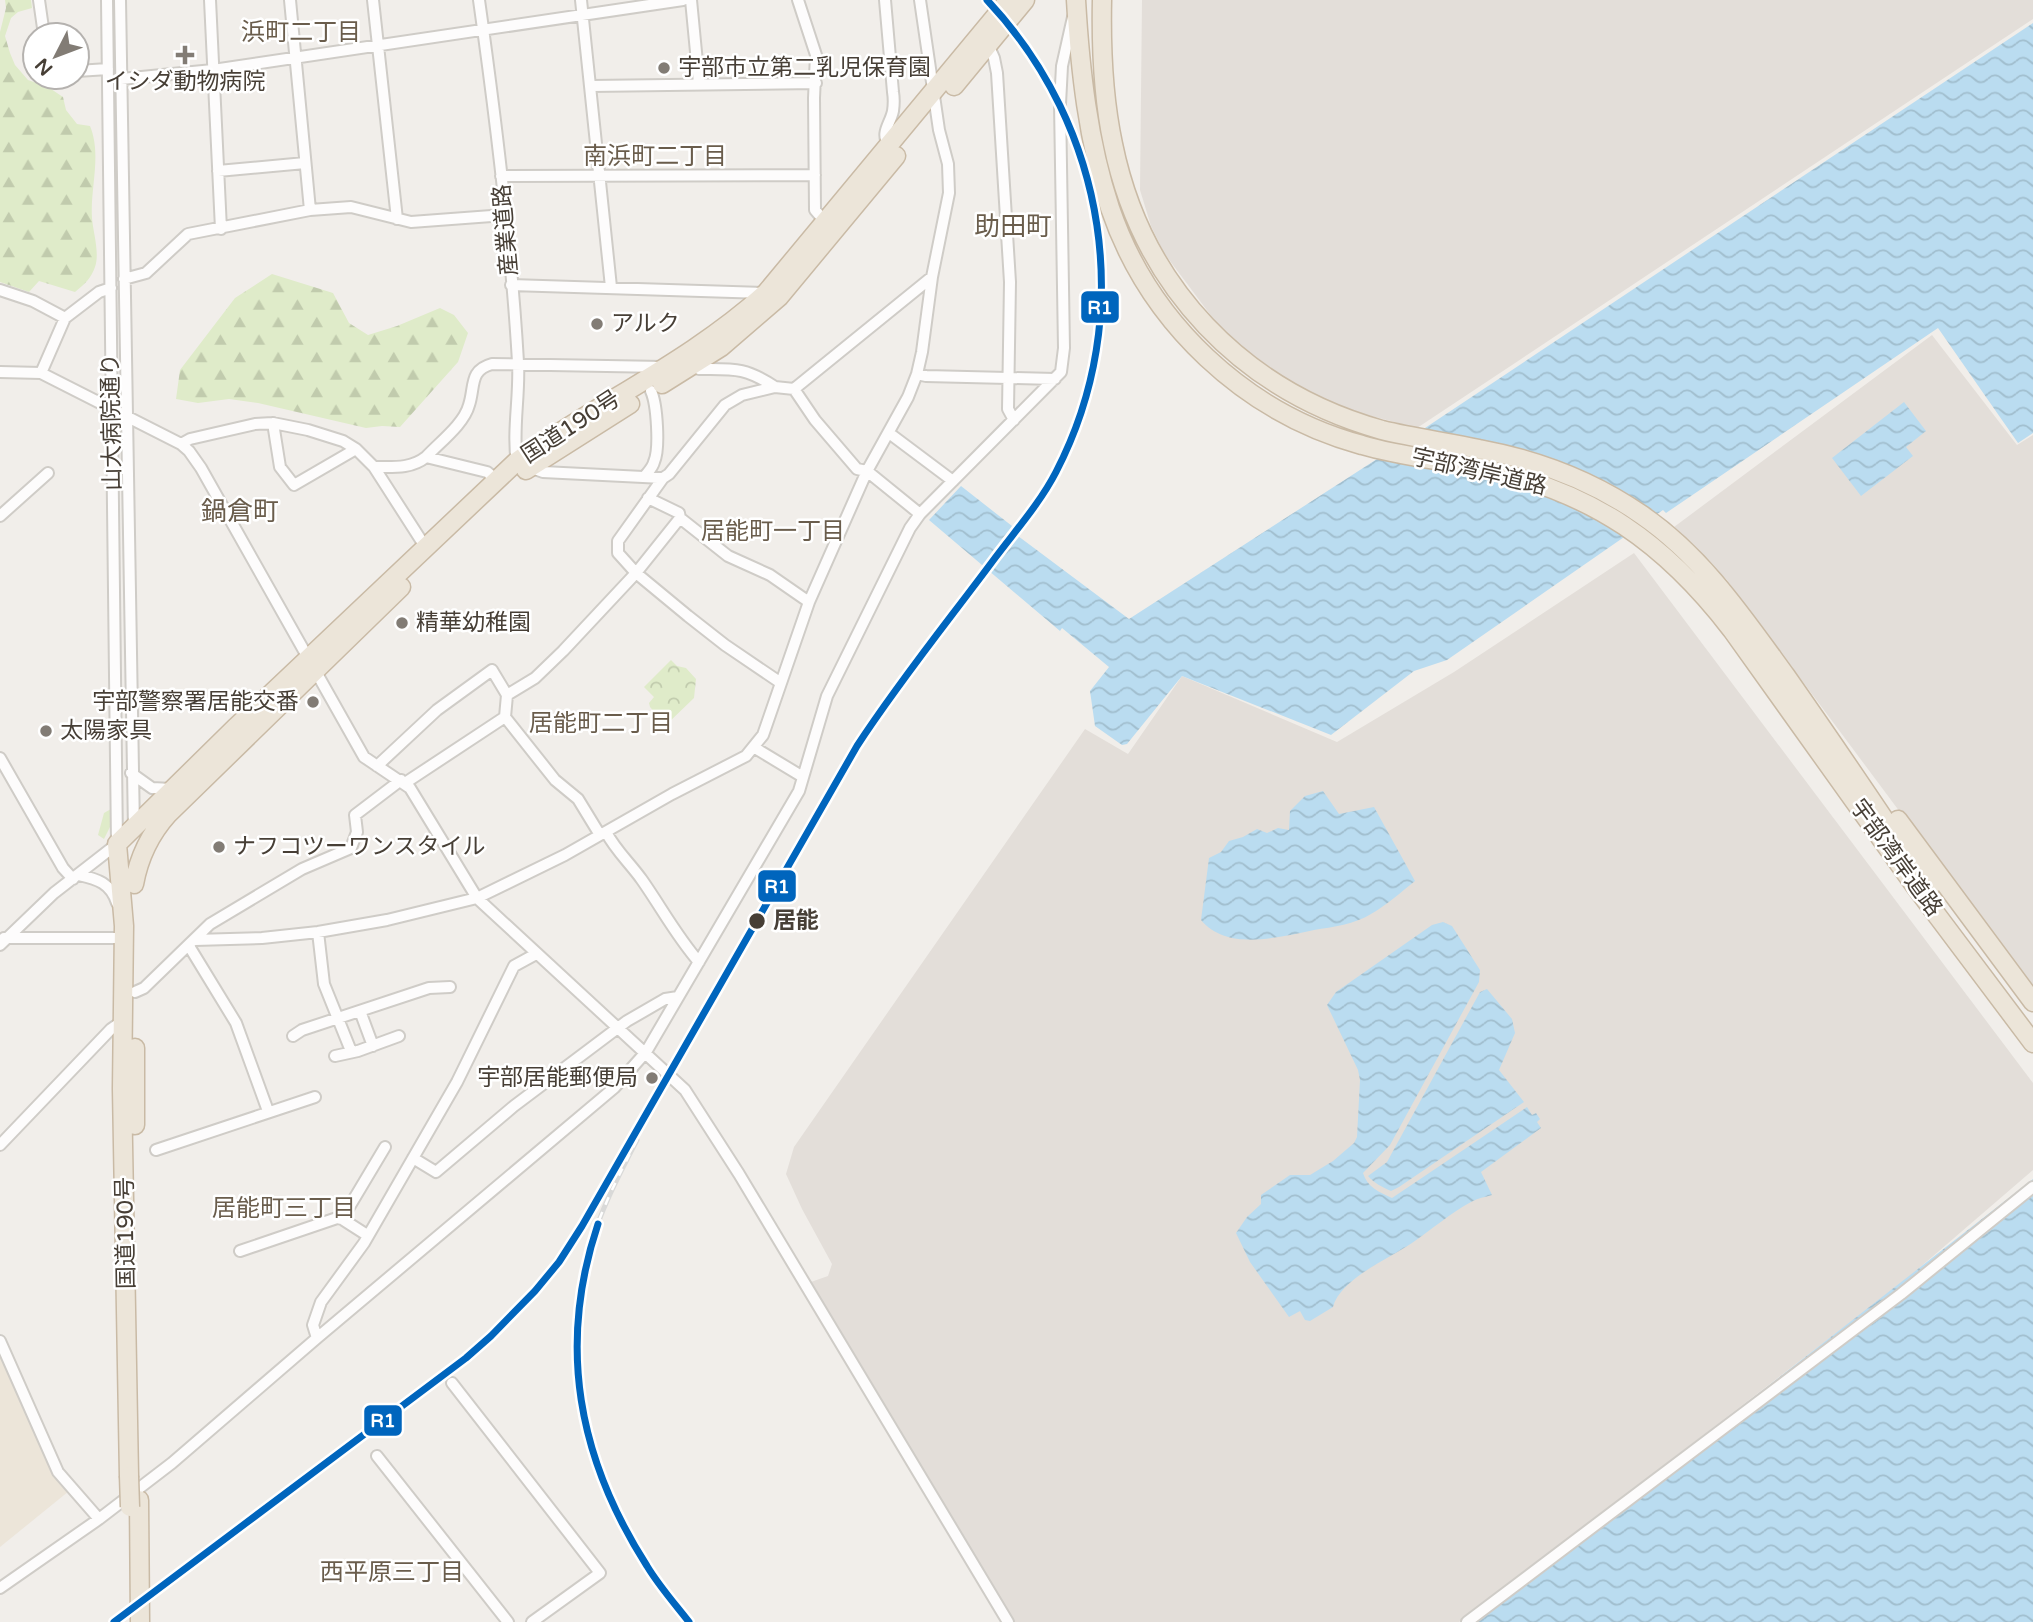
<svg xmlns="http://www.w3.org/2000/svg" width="2033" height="1622" viewBox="0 0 2033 1622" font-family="'Varela Round','Noto Sans JP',sans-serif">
<defs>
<pattern id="forest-firs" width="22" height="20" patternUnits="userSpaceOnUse" patternTransform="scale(1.75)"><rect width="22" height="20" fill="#dfebc9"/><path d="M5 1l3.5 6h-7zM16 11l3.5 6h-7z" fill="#c1cbad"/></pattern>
<pattern id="park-crowns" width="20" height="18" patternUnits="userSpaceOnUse" patternTransform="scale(1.75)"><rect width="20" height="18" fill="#dfebc9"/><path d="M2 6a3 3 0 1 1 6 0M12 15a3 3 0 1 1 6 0" fill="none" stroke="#c1cbad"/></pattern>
<pattern id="water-waves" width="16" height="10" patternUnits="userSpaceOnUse" patternTransform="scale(1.75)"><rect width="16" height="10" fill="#badcf0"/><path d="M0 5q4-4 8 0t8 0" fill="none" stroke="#a1bece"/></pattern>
</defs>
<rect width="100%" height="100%" fill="#f1eeea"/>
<path fill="#e3ded9" d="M1142,0H2033V19L1417,428L1364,414L1326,400L1289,381L1242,347L1215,321L1164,253L1151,226L1140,190Z
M1932,335L2017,445L2033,435V997L2014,965L1727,580L1674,527Z
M1634,553L2033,1083V1170L1903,1282L1459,1622H1014L811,1282L828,1276L832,1264L802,1209L786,1174L794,1147L1085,729L1128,754L1182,676L1337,742L1454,672Z"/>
<path fill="#ece5d9" d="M0,1352L69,1491L0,1547Z"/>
<path fill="#dfebc9" d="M111,809L110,827L104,839L98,835L104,813Z"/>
<path fill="url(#forest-firs)" d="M5,0H31L32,8L18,12L11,18L5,36L10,53L15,65L28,80L48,87L63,97L66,110L77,124L90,126C102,155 90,188 92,218C93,232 100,253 95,267C91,278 85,284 75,292L39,281L29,292L0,282V32L6,8Z
M272,274L333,293L349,323L368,335L397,326L440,308L454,315L468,333L458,362L400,427L382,426L366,428L258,403L229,399L198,403L176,399L180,370L235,298Z"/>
<path fill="url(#park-crowns)" d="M671,660L677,666L686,668L696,679L694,698L666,725L650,707L649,703L654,697L644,687Z"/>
<path fill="url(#water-waves)" d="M2033,23V433L2018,443L1938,328L1666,513L1663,510L1447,660L1414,671L1331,735L1182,676L1127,744L1122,745L1095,726L1090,691L1109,667L1062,628L1060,631L929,520L961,486L1012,526L1010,530L1129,619L1422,430Z
M1904,402L1926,431L1906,447L1913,456L1861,496L1832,458Z
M1323,791L1339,814L1374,807L1415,881C1401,892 1387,905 1371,914C1355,924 1333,927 1314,930C1279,937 1228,952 1201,920L1209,858L1221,852L1229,841L1243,837L1257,829L1267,833L1278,828L1289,830L1290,811L1305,796Z
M1443,922L1452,926L1480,970L1479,982L1390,1145L1363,1173C1367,1187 1379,1192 1392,1198L1527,1107L1532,1115L1536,1113L1540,1119L1537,1122L1541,1128L1481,1172L1492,1195C1485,1197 1478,1198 1471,1202C1451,1213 1432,1229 1412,1243C1390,1258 1340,1279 1333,1307L1310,1321L1305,1320L1300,1311L1289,1317L1250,1262L1236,1233L1247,1217L1261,1204V1195L1290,1175H1310L1333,1161L1354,1143L1357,1137L1360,1080L1358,1070L1327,1005L1336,992L1432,925Z
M1487,989L1512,1019L1515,1033L1499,1070L1524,1102L1399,1187L1391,1191C1382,1187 1374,1183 1368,1176L1387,1162L1480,992Z
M2033,1179V1622H1466Z"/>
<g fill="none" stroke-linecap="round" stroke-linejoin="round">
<defs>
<path id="minor" d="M39,0L44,35
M120,0L134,830
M210,0L221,229
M290,0L310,210
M373,0L397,219
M479,0C496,120 511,241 518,362C520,396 512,430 517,464
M581,0L611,287
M691,0L699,83
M798,0L816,55L814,98L815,210L828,225
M885,0L893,92C894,98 894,104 893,111C890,125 880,132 889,146
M987,42L994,58L997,73L1010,282L1008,409L1014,420
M77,71L108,69
M121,79L213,70L683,0
M591,86L816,83
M218,171L305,163
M501,176L815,175
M124,279L146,273L188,234L310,210L351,207L411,222L505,215
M511,285L766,293
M0,290L33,301L65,318L41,373
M65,318L99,292L111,288
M693,366L699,369C734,369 745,367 775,387
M0,372L41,373L181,444L189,451L201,468L364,757L410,788L477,898L685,1090L739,1174L1008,1622
M917,374L926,376L1055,379
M794,389L815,420L857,469L867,471L920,514
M273,423L280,467L294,485L356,449
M889,433L953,481
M181,444L190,439L255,424L273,423L308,430L343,441L356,449L374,467L426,548
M426,457L487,472L497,480
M374,467C393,467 411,469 426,457C440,442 464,424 469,405C475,387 469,370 492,364L663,367
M529,467L543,472L663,478
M645,476C648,472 653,467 654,462C660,449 657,404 651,391
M648,498L679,513L680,518L728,556L770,575L809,602
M0,516L48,473
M781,683L725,645L688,616L636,573L618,553V541L663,478L669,474L725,405L742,395L775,387L794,389L932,277
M507,695L535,678L563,651L636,573L680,518
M755,748L803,777
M0,758L63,868L73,879
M377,766L437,710L492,670L507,695L505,717L555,780L578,799L600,835
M131,773L152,788L172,789
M405,783L505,717
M606,832C616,851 630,863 642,880C661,907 677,937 699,962
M79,875C97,879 111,883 117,903
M318,932L324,984L351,1051
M4,938H124
M195,940L262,938L318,932L387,920L477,898L565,855L672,794L746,756L763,735L809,602L867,471L908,397L917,374L922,352L932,277L949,193L948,164L939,130L920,0
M0,945L54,893L117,844L107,0
M189,946L236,1023L268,1111
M135,992L144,988L210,924L302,869L351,848L357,832L355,815L401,780
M360,1011L373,1046
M293,1036L302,1030L429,988L450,987
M335,1056L358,1051L399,1036
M0,1145L111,1029L124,1020
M156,1150L315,1097
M413,1158L436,1172L514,1106L627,1021L665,999L678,997
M342,1219L385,1147
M240,1251L337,1218L342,1219L367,1235
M317,1338L313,1325L321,1302L364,1243L457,1082L514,966L536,954
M0,1341L58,1472L99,1519
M452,1383L600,1573L532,1622
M377,1456L508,1622
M0,1588L99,1519L172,1463L317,1338L614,1088L646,1052L799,791L827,696L910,528L920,514L1061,372L1064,348L1060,104L1062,66L1073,17
M1467,1622L1901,1294L2033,1187"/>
<path id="highway" d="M1076,0C1080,69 1088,142 1110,208C1149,323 1245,413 1362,445C1402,457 1445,460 1486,469C1594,493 1665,543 1732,630L1915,886L2033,1043
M1102,0C1101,48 1103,97 1113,144C1142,287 1243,391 1382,430C1414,438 1447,442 1479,449C1538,460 1593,481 1642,515C1703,557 1743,617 1786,676C1835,746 1883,817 1930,888
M954,86L1025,0
M662,384L721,347L779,297L896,156
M526,470L630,404
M1898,820L2033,1002
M134,884C139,857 150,834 168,814L401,587
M135,1125V1048
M129,1476L122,1089L124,926L117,844L235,728L516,462C598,403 691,361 766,293L1009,0
M139,1500L140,1622"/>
</defs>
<use href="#minor" stroke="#cfccc7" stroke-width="14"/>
<use href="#highway" stroke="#c9baa5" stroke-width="21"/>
<use href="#minor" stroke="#fdfcfc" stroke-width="10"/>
<use href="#highway" stroke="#ece5d9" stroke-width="18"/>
<defs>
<path id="rail" d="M637,1140C619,1175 601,1209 590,1247C558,1358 585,1471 647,1567C660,1586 675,1604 689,1622"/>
</defs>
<use href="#rail" stroke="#d9d9d8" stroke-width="5"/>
<use href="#rail" stroke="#fff" stroke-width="2.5" stroke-dasharray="8" stroke-linecap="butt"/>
<defs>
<path id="highway-bridge" d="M129,1476L130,1507"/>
</defs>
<use href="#highway-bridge" stroke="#c9baa5" stroke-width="21" stroke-linecap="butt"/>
<use href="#highway-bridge" stroke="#ece5d9" stroke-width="18"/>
<defs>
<path id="rail-1" d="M598,1224C557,1346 578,1458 647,1566C659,1586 675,1604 689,1622
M114,1622L466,1358L491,1336L535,1291L559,1262L582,1226L857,746C900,680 949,620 995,558C1016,530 1040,503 1056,472C1137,316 1107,127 987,0"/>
</defs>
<use href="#rail-1" stroke="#fff" stroke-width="12"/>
<use href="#rail-1" stroke="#0065bd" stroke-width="7"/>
</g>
<g fill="#827c75" stroke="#fff" stroke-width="2.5">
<path d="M181.5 44.5h7v7h7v7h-7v7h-7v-7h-7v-7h7z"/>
<circle cx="664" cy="68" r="7"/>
<circle cx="597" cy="324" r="7"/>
<circle cx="402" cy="623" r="7"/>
<circle cx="313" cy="702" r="7"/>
<circle cx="46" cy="731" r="7"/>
<circle cx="219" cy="847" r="7"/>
<circle cx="652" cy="1078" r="7"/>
</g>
<circle fill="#473f36" stroke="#fff" stroke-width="2.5" cx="757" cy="921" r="9"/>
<g text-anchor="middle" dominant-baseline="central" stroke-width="5" stroke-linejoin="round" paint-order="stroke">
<g font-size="23" fill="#473f36" stroke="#fff" text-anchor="start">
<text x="678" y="68">宇部市立第二乳児保育園</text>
<text x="185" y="82" text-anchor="middle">イシダ動物病院</text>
<text x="611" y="324">アルク</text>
<text x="416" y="623">精華幼稚園</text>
<text x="299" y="702" text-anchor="end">宇部警察署居能交番</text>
<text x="60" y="731">太陽家具</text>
<text x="233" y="847">ナフコツーワンスタイル</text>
<text x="638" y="1078" text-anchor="end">宇部居能郵便局</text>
</g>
<g font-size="23" fill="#473f36" stroke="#fff">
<text transform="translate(506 230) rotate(-95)">産業道路</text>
<text transform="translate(112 422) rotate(-91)">山大病院通り</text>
<text transform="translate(571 427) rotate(-33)">国道190号</text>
<text transform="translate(1479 472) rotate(13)">宇部湾岸道路</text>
<text transform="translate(1896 858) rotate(54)">宇部湾岸道路</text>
<text transform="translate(126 1233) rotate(-91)">国道190号</text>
</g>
<g font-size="23" font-weight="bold" fill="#473f36" stroke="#fff" text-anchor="start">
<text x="773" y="921">居能</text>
</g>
<g font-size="24" fill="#6a5d4c" stroke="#fff">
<text x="301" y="32">浜町二丁目</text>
<text x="655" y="156">南浜町二丁目</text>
<text x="773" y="531">居能町一丁目</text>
<text x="601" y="723">居能町二丁目</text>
<text x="284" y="1208">居能町三丁目</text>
<text x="392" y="1572">西平原三丁目</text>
</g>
<g font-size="26" fill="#6a5d4c" stroke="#fff">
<text x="1013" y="226">助田町</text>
<text x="240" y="511">鍋倉町</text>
</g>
</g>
<g stroke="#fff" stroke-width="2.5">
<rect x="1080" y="290" width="40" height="34" rx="7" fill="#0065bd"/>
<rect x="757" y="869" width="40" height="34" rx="7" fill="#0065bd"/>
<rect x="363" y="1404" width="40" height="33" rx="7" fill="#0065bd"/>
</g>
<g font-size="19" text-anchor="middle" font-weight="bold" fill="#fff">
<text x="1100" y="314">R1</text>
<text x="777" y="893">R1</text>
<text x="383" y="1427">R1</text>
</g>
<g transform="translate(56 56) rotate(228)"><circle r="33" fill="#ffffff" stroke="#b5b2af" stroke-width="2"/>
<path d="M0-5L12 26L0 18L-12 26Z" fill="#827c75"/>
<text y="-10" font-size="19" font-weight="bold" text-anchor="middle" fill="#473f36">N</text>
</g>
</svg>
